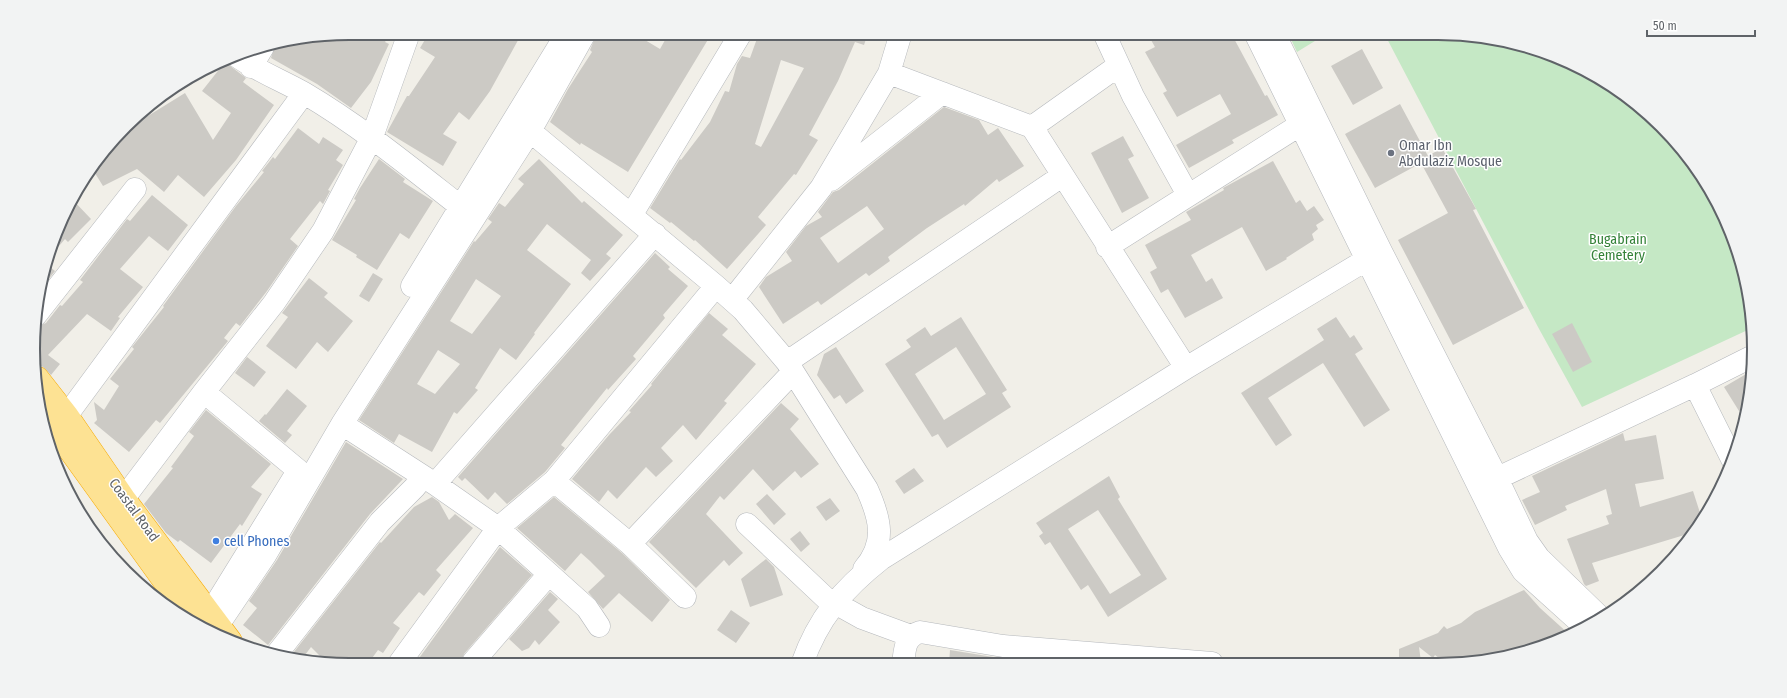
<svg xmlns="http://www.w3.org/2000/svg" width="1787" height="698" viewBox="0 0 1787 698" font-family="'Fira Sans Condensed',sans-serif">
<rect width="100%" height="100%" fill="#f1efe8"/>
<path fill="#c5e8c5" d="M1288,33H1328L1297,52Z
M1384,33H1438L1520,44L1578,66L1631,98L1676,141L1712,191L1737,248L1751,308L1752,328L1582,407L1538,327Z"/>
<path fill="#cccac5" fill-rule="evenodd" d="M349,33H391L385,42L389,44L371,82L351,108L317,84L271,58L275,45Z
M429,33H460L470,39L474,33H522L490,91L469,120L459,112L443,134L457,142L443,166L387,132L407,96H409L435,57L420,48Z
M597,33H643L640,37L660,49L669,33H712L628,172L581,143L580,145L550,122L568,89L592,52L590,50Z
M759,33H868L864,45L855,42L838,81L809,135L818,140L796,175L794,174L758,217L766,225L727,269L695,240L694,241L671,222L670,223L650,208L680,159L681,160L710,122L725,91L729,92L737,64L742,56L750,58ZM781,60L804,68L761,147L755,144Z
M1147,33H1231L1265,96L1267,95L1278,115L1232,140L1234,143L1189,168L1176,145L1231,114L1220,94L1177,117L1163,93L1167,91L1145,52L1155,47Z
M1362,49L1383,88L1353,105L1331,66Z
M225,62L246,78L243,82L274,105L236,160L204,197L178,175L164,192L137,169L103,186L93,170L139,113L143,119L185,93L213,140L231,113L202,91Z
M1400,104L1428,156L1442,148L1476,209L1473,210L1524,308L1453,345L1398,240L1448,213L1421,163L1375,188L1345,134Z
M944,107L979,120L988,135L998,128L1024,166L999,182L997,179L965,206L964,204L927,228L888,257L890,261L869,276L866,273L821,305L818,301L783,324L759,287L766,277L792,261L786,252L806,226L822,217L818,212L833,192L839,190ZM867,206L884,229L838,263L820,238Z
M298,128L319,144L323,137L343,150L336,160L343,165L328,190L330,191L323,204L320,201L290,239L298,246L267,291L240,326L236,323L224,338L228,341L160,423L156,420L129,452L94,423L97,420L94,402L104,410L119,386L110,379L134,349L132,347L164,307L163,306L236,206L264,172L262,171L273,157L275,159Z
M1123,136L1134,156L1128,159L1149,198L1122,213L1091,153Z
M379,159L405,179L403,182L433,201L409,239L400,233L377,270L356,257L357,255L332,240L356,200L354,199L360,188Z
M539,159L582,203L584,201L623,235L606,254L611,258L590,281L581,273L591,260L547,224L527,250L571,284L534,333L535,334L516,360L500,348L475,388L478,390L457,414L454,412L432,452L399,434L394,443L359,420L474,241L475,242L492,222L488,219L499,203L505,207L524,184L518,179ZM476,279L501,296L472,334L450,321ZM438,350L460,364L435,394L417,384Z
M1273,161L1296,203L1300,200L1307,211L1314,206L1324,220L1316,225L1318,229L1312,234L1314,240L1286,258L1287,259L1266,271L1242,227L1191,255L1206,282L1212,278L1223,298L1185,318L1168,289L1161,293L1150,272L1157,268L1145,245L1191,220L1186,212L1224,190L1223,188Z
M152,195L188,225L168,251L149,236L120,269L143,287L118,317L120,318L111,331L87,314L48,355L60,364L51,375L43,367L39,365L38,366L36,327L46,323L60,305L62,306L83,282L80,280L127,219L130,221Z
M72,199L91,219L68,242L65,239L48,259L50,247Z
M655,253L670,267L668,269L688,286L663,315L665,318L633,356L636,359L608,390L607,388L561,445L565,448L545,472L507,504L495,492L488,500L465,478L462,481L458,477Z
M46,264L55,271L40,290Z
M373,273L383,279L369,302L359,296Z
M309,278L328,293L324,297L353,321L328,352L317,342L296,369L266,346L288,317L282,313Z
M709,313L728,329L722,335L756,364L724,401L727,403L696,440L683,425L661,448L673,461L656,477L646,467L617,499L608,490L599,502L572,479L609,435L631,412L629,411L652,385L651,384Z
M961,317L1007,390L1002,393L1011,407L947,448L938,434L932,437L885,364L911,347L906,340L925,327L931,336ZM956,347L986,394L944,420L915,374Z
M1336,317L1350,338L1354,335L1363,349L1355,354L1390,410L1364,427L1323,363L1268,398L1292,435L1276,446L1241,393L1324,340L1317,329Z
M1572,323L1592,362L1573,372L1552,334Z
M836,347L864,391L846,404L840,395L834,399L817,375L824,354Z
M247,357L266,372L254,387L235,373Z
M1753,370L1747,407L1739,411L1724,387Z
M287,389L307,406L287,431L292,435L285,443L259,421L265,414L266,415Z
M781,403L799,419L790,429L819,464L801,478L795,471L773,491L753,469L724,500L720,496L706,514L743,553L729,566L724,560L696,588L649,542Z
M206,410L271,464L251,487L262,494L242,526L240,524L211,563L180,540L178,542L166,533L144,504L173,468L171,467L194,436L189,432Z
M1623,433L1625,441L1656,435L1664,479L1635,484L1640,507L1693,491L1702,519L1691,533L1592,563L1599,581L1586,586L1584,584L1567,539L1609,524L1606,516L1612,514L1606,489L1565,506L1567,510L1535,525L1522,500L1540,492L1532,476Z
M346,442L403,479L370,514L268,645L243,625L257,608L249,601L277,560Z
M914,468L924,481L904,494L895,481Z
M1109,476L1120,497L1118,499L1167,579L1108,617L1088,585L1081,590L1050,542L1045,545L1039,536L1043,533L1036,523ZM1098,510L1141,575L1110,594L1068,529Z
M767,494L786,514L774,525L756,504Z
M432,497L439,502L449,520L455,514L473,528L436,570L441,575L424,596L419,592L393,623L400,628L383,653L378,650L367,665H349L326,662L311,647L302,659L290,657L380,542L381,543L414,507Z
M554,497L622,553L670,600L652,622L619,593L603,609L588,592L605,576L590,561L581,553L565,571L517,528Z
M830,498L840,511L826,521L816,507Z
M800,531L810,544L801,552L790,539Z
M500,547L532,575L464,654L461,665H414Z
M766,559L774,567L783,595L750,607L741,579Z
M1524,590L1540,608L1570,635L1483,661L1476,656L1469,662H1444L1435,655L1433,658L1419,647L1421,662H1399V649L1438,633L1444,626L1447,629L1461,623L1475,612Z
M550,592L558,599L548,610L560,622L539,645L535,640L529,648L522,651L509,639Z
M731,610L750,623L736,643L717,630Z
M950,650L999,658V663L949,664Z"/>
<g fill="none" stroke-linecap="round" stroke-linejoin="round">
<defs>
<path id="minor" d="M1104,33L1133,96L1188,195
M1255,33L1509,548L1523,571L1585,627
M1274,33L1381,251L1497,478L1527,541L1539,558L1600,617
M235,55C257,71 281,80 304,93C360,126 410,167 461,207
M1118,66L1032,127L1186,368
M251,67L263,47
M889,73L1032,127
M518,123L530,131L716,286L743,310L787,362L867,489C880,518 887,542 864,569
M831,180L942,93
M632,214L741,33
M1107,247L1314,116
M412,286L567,33
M732,300L821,188L889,73L901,33
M36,315L135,189
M787,362L1062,176
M1695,385L1732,459
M204,392L298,470
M67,415L304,93
M342,424L435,484L498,528L587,608L599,626
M554,481L630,544L685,597
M435,484L655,234
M1485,484L1695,385L1753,356
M124,498L204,392L274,303L323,231L372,137L409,33
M747,524L833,605
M630,544L793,372
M844,608L862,618L911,636
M209,615L293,479
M212,634L266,554L342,424L530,131L585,33
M276,655L380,522L415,487L423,477
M473,662L549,574
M802,664C818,618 843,589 881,559L1186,368L1381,251
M903,664C905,650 904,637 920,632L1003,646L1212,663
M398,665L498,528L554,481L716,286"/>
<path id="highway" d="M38,378L67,415L124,498L231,641
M39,408L194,623"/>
</defs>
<use href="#minor" stroke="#b5b8bc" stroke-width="23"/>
<use href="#highway" stroke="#f9ab00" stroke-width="23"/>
<use href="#minor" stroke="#fff" stroke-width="22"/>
<use href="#highway" stroke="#fde293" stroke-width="22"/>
</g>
<circle fill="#6b7280" stroke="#fff" stroke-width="1.5" cx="1391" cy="153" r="4"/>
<circle fill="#3f7fe0" stroke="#fff" stroke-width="1.5" cx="216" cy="541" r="4"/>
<g text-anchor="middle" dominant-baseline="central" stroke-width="3" stroke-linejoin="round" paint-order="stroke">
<g font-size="14" fill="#5b616d" stroke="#fff" text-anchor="start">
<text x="1399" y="145">Omar Ibn<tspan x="1399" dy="16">Abdulaziz Mosque</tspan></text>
</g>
<g font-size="14" fill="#348238" stroke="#fff">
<text x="1618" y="239">Bugabrain<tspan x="1618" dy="16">Cemetery</tspan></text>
</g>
<g font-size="14" fill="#5f6368" stroke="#fff">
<text transform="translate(134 510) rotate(54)">Coastal Road</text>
</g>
<g font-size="14" fill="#366cbe" stroke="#fff" text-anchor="start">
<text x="224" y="541">cell Phones</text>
</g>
</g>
<path d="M0 0H1787V698H0ZM349 40H1438A309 309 0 0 1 1747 349V349A309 309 0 0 1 1438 658H349A309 309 0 0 1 40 349V349A309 309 0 0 1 349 40Z" fill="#f2f3f3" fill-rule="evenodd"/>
<path fill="none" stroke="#5f6368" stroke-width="2" d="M349 40H1438A309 309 0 0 1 1747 349V349A309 309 0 0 1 1438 658H349A309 309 0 0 1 40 349V349A309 309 0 0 1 349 40Z"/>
<path d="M1647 30v6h108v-6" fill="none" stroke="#5f6368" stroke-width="2"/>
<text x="1653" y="30" font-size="12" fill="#5f6368" stroke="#ffffff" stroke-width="3" paint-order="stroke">50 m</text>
</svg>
